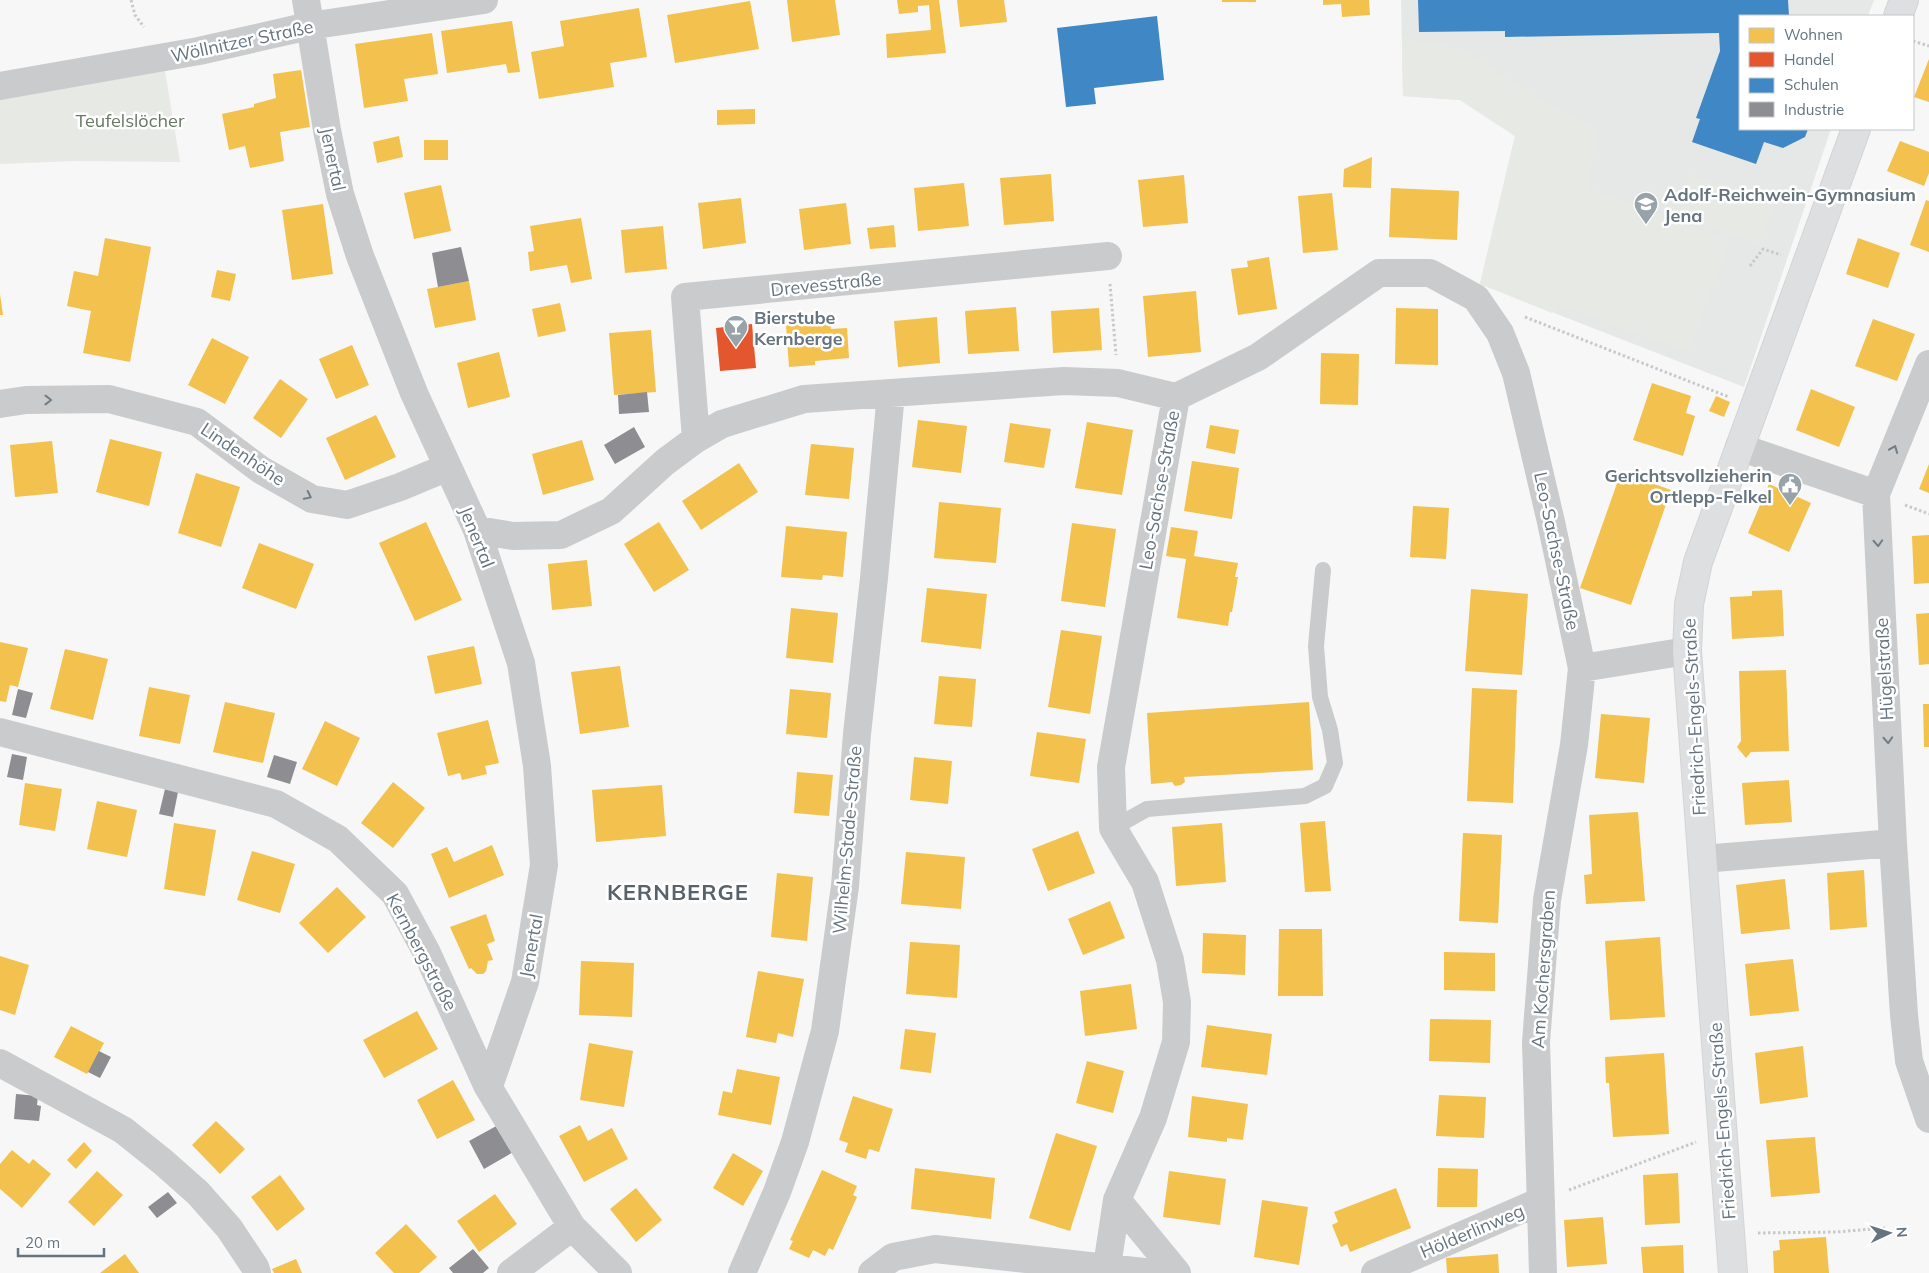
<svg xmlns="http://www.w3.org/2000/svg" width="1929" height="1273" viewBox="0 0 1929 1273" font-family="Mulish,sans-serif">
<rect width="100%" height="100%" fill="#f7f7f7"/>
<path fill="#e6e7e7" d="M1401,0H1874L1868,16H1740V129H1831L1744,387L1480,284L1515,136L1460,100L1403,96Z"/>
<path fill="#e6e9e4" d="M1402,38L1465,50L1541,100L1598,130L1588,188L1730,241L1688,352L1556,304L1552,313L1480,284L1515,136L1460,100L1403,96Z
M165,71L180,162L75,161L0,164V100Z
M1690,174L1773,204L1759,244L1676,214Z"/>
<path fill="#f2c14e" d="M787,0H835L840,35L792,42Z
M897,0H939L946,53L887,58L886,34L931,30L929,5L918,6V12L899,14Z
M957,0H1004L1007,22L960,27Z
M1222,0H1256V2H1222Z
M1323,0H1369L1370,15L1342,17L1341,4L1323,5Z
M750,1L759,49L675,63L667,15Z
M639,8L647,57L610,63L614,87L539,99L531,52L564,46L560,21Z
M512,21L520,72L508,73L506,64L447,73L441,31Z
M432,33L438,74L404,79L408,101L364,108L355,44Z
M1929,59V102L1914,97Z
M301,70L310,127L280,132L284,161L250,168L245,146L229,150L222,114L254,107V104L276,98L273,74Z
M755,109V124L717,125V110Z
M399,136L403,157L377,163L373,142Z
M424,140H448V160H424Z
M1900,141L1929,152V173L1924,186L1887,171Z
M1372,157L1371,188L1343,187L1344,169Z
M1051,174L1054,221L1004,225L1000,178Z
M1184,175L1188,223L1143,227L1138,180Z
M964,183L969,226L918,231L914,188Z
M441,185L451,231L414,239L404,193Z
M1391,188L1459,191L1457,240L1389,237Z
M1332,193L1338,250L1303,253L1298,196Z
M741,198L746,243L703,249L698,203Z
M1926,200L1929,201V252L1910,245Z
M846,203L851,244L804,250L799,209Z
M323,204L333,274L292,280L282,210Z
M581,218L592,279L571,283L567,265L530,271L528,252L534,251L530,226Z
M894,225L896,247L870,249L867,228Z
M663,226L667,269L625,273L621,230Z
M105,238L151,247L130,362L83,353L91,311L67,306L74,271L98,276Z
M1858,238L1900,253L1888,288L1846,274Z
M1269,257L1277,309L1238,315L1231,269L1248,267L1247,261Z
M217,270L236,274L230,301L211,297Z
M469,281L476,320L435,328L427,289Z
M1196,291L1201,352L1148,357L1143,296Z
M0,294L3,315H0Z
M560,303L566,331L538,337L532,309Z
M1016,307L1019,351L968,354L965,311Z
M1099,308L1102,350L1053,353L1051,311Z
M1396,308L1438,309V365L1395,364Z
M937,317L940,363L898,367L894,321Z
M1873,319L1915,334L1897,381L1855,366Z
M830,322L831,329L847,328L849,358L815,361V365L789,367L786,325Z
M651,330L656,392L614,395L609,333Z
M212,338L249,357L225,404L188,385Z
M352,345L369,385L336,399L319,359Z
M499,352L510,397L468,408L457,363Z
M1321,353L1359,354L1358,405L1320,404Z
M280,379L308,399L281,438L253,418Z
M1652,383L1691,396L1686,413L1695,416L1683,456L1633,440Z
M1811,389L1855,407L1839,447L1796,430Z
M1716,396L1730,402L1724,417L1709,411Z
M376,415L396,457L345,480L326,438Z
M918,420L967,426L961,473L912,467Z
M1087,422L1133,430L1122,495L1075,488Z
M1010,423L1051,429L1044,468L1004,462Z
M1210,425L1239,430L1235,454L1206,448Z
M110,439L162,452L149,506L96,492Z
M582,440L594,480L543,495L532,454Z
M52,441L58,493L15,497L10,445Z
M811,444L854,448L849,499L805,495Z
M1192,461L1239,468L1232,519L1184,511Z
M739,463L758,492L701,530L682,501Z
M1929,464V493L1919,489Z
M1621,472L1671,490L1631,605L1580,588Z
M196,473L240,487L221,547L178,533Z
M1769,484L1811,503L1789,552L1748,533Z
M939,502L1001,508L996,563L934,558Z
M1413,506L1449,508L1446,559L1410,557Z
M426,522L462,600L415,621L379,543Z
M659,522L689,570L654,592L624,544Z
M1072,523L1116,529L1105,607L1061,601Z
M786,526L847,532L843,577L823,575L822,580L781,577Z
M1171,527L1198,531L1194,556L1238,563L1235,577H1238L1232,612H1230L1228,626L1177,618L1186,559L1166,556Z
M1929,535V583L1914,584L1912,536Z
M259,543L314,564L296,609L242,588Z
M587,560L592,606L552,610L548,564Z
M927,588L987,594L981,649L921,642Z
M1471,589L1528,594L1522,675L1465,671Z
M1782,590L1784,636L1732,639L1730,597L1752,596V591Z
M791,608L838,613L833,663L786,658Z
M1929,613V664L1919,665L1916,614Z
M1061,630L1102,636L1090,714L1048,707Z
M0,642L28,648L18,687L10,685L6,702L0,701Z
M474,646L482,684L435,694L427,656Z
M65,649L108,659L93,720L50,709Z
M620,666L629,727L580,734L571,672Z
M1786,670L1789,751L1751,752L1746,758L1737,747L1741,741L1739,671Z
M939,676L976,679L972,727L934,724Z
M149,687L190,695L180,744L139,736Z
M1472,688L1517,690L1513,803L1467,801Z
M790,689L831,693L827,738L786,734Z
M225,702L275,713L263,763L213,752Z
M1309,702L1313,770L1184,777L1185,782L1181,785L1175,786L1172,782L1151,784L1147,713Z
M1923,704H1929V747H1924Z
M1601,714L1650,718L1644,783L1595,778Z
M488,720L499,763L485,766L487,774L462,780L460,773L448,776L437,733Z
M325,721L360,738L337,786L302,769Z
M1037,732L1086,739L1079,783L1030,776Z
M914,757L952,761L948,804L910,800Z
M797,772L833,775L829,816L794,813Z
M1789,780L1792,822L1745,825L1742,783Z
M393,782L425,808L393,848L361,823Z
M25,783L62,789L55,831L19,825Z
M662,785L666,836L596,842L592,790Z
M97,801L137,810L127,857L87,849Z
M1638,812L1645,901L1586,904L1584,875L1592,874L1589,815Z
M1325,821L1331,891L1305,892L1300,823Z
M174,823L216,830L205,896L164,889Z
M1222,823L1226,882L1176,886L1172,827Z
M1078,831L1095,873L1048,891L1032,849Z
M1463,833L1502,835L1498,923L1459,921Z
M492,845L504,875L449,898L431,854L447,847L454,862Z
M252,851L295,864L280,913L237,900Z
M906,852L965,857L961,909L901,904Z
M1864,870L1867,927L1830,930L1827,873Z
M777,873L813,877L807,941L771,937Z
M1785,879L1790,929L1741,934L1736,885Z
M337,887L366,917L328,953L299,923Z
M1110,901L1125,938L1083,955L1068,919Z
M486,914L495,941L487,944L493,960L488,961L486,971L483,974H477L471,968L469,969L450,927Z
M1279,929H1322L1323,996H1278Z
M1203,933L1246,935L1245,975L1202,973Z
M1660,937L1665,1017L1610,1020L1605,941Z
M910,942L960,945L957,998L906,994Z
M1444,952L1495,953V991L1444,990Z
M0,956L29,965L15,1015L0,1010Z
M1793,959L1799,1011L1750,1016L1745,964Z
M581,961L634,963L632,1017L579,1015Z
M758,971L804,979L793,1037L778,1033L776,1043L746,1037Z
M1131,984L1137,1029L1085,1036L1080,991Z
M417,1011L438,1049L384,1078L363,1040Z
M1430,1019L1491,1020L1490,1063L1429,1061Z
M1207,1025L1272,1034L1267,1075L1201,1067Z
M71,1026L104,1043L87,1074L54,1057Z
M905,1029L936,1033L931,1073L900,1069Z
M589,1043L633,1051L624,1107L580,1100Z
M1803,1046L1808,1097L1760,1104L1755,1053Z
M1664,1053L1669,1134L1613,1137L1609,1083H1606L1605,1057Z
M1087,1061L1124,1071L1113,1113L1076,1103Z
M737,1069L780,1077L771,1125L718,1115L723,1091L732,1093Z
M453,1080L475,1120L437,1139L417,1100Z
M1439,1095L1486,1097L1484,1138L1436,1136Z
M853,1096L893,1109L879,1152L869,1149L866,1159L845,1152L848,1143L839,1140Z
M1192,1096L1248,1104L1243,1140L1227,1138V1142L1188,1137Z
M216,1121L245,1149L220,1174L192,1145Z
M580,1125L588,1141L612,1128L628,1159L584,1182L559,1136Z
M1056,1133L1097,1146L1070,1231L1029,1218Z
M1815,1137L1820,1193L1771,1197L1766,1140Z
M84,1142L92,1151L76,1169L67,1160Z
M12,1150L29,1164L33,1159L51,1174L22,1208L0,1189V1164Z
M733,1153L763,1171L743,1206L713,1188Z
M915,1168L995,1178L991,1219L911,1209Z
M1438,1168L1478,1169L1477,1207H1437Z
M822,1170L857,1186L853,1195L857,1197L833,1250L829,1248L825,1256L813,1250L809,1258L789,1249L793,1241L790,1240Z
M97,1171L123,1195L94,1226L68,1202Z
M1169,1171L1226,1179L1220,1225L1163,1217Z
M1678,1173L1680,1223L1645,1225L1643,1175Z
M280,1175L305,1209L277,1231L251,1197Z
M636,1188L662,1220L636,1242L610,1209Z
M1396,1188L1411,1228L1350,1252L1347,1244L1341,1247L1332,1225L1338,1222L1334,1212Z
M495,1194L517,1224L479,1252L457,1221Z
M1262,1200L1308,1207L1299,1265L1254,1257Z
M1603,1217L1607,1264L1567,1267L1564,1220Z
M406,1224L437,1257L419,1273H394L375,1253Z
M1826,1237L1829,1273H1774L1773,1251L1780,1250L1779,1240Z
M1683,1245L1684,1273H1643L1641,1247Z
M125,1254L139,1273H100Z
M1498,1254L1499,1273H1447L1446,1258Z
M296,1259L302,1273H274L272,1269Z"/>
<path fill="#e4572e" d="M752,324L756,368L720,371L716,328Z"/>
<path fill="#3f88c5" d="M1418,0H1788L1789,16H1740V129H1808L1805,137L1783,148L1764,142L1756,164L1692,142L1700,119L1696,118L1720,51L1719,33L1505,37V31L1419,32Z
M1157,16L1164,80L1094,88L1096,104L1066,107L1057,28Z"/>
<path fill="#8d8d92" d="M461,247L469,281L438,287L432,253Z
M647,392L649,412L619,414L618,395Z
M634,427L645,447L615,464L604,445Z
M18,689L33,693L26,718L12,715Z
M12,754L27,757L23,780L7,777Z
M274,755L297,762L290,784L267,777Z
M165,789L178,792L173,817L159,814Z
M99,1051L111,1057L100,1078L88,1072Z
M16,1094L38,1096L37,1105L41,1106L39,1121L14,1119Z
M500,1124L515,1151L484,1169L469,1141Z
M168,1192L177,1203L157,1218L148,1207Z
M473,1249L489,1268L483,1273H453L449,1268Z"/>
<g fill="none" stroke-linecap="round" stroke-linejoin="round">
<defs>
<path id="secondary" d="M1898,16L1904,0
M1733,1273L1687,651L1689,604L1698,562L1856,129"/>
</defs>
<use href="#secondary" stroke="#d3d4d5" stroke-width="30"/>
<path stroke="#c7c9ca" stroke-width="3" stroke-dasharray="2.5 2.5" stroke-linecap="butt" d="M131,0L135,15L144,27
M1913,41L1929,46
M1750,266L1763,249L1781,255
M1110,284L1116,355
M1525,317L1729,397
M1905,505L1929,514
M1569,1190L1696,1142
M1758,1233L1836,1232L1885,1228"/>
<path stroke="#cacbcc" stroke-width="16" d="M1113,828L1147,809L1305,796L1325,786L1335,763L1330,730L1320,697L1316,646L1323,570"/>
<path stroke="#cacbcc" stroke-width="28" d="M306,0L327,130L340,194L360,256L414,393L477,530L521,663L537,766L544,865L525,982L489,1086
M0,86L199,51L309,26L484,0
M1929,364L1876,494L1893,843L1904,1015L1909,1061L1929,1119
M0,404L26,400L109,399L197,422L261,470L312,499L347,505L400,487L448,467
M696,439L685,297L1108,256
M1739,447L1876,494
M477,530L513,536L561,535L611,511L665,462L696,439L722,424L804,399L1064,381L1118,383L1176,397
M0,732L276,804L338,839L395,894L427,953L487,1085L572,1227L618,1273
M1703,859L1893,843
M0,1063L123,1130L163,1162L198,1193L229,1228L255,1267L257,1273
M1117,1200L1177,1273
M511,1273L572,1227
M742,1273L777,1192L795,1142L825,1031L845,886L857,734L874,578L891,393
M872,1273L893,1257L935,1249L1153,1273
M1106,1273L1117,1200L1153,1118L1176,1042L1177,1002L1170,960L1145,882L1113,828L1111,767L1176,397L1258,357L1379,273H1430L1476,298L1500,333L1516,373L1551,522L1582,668L1687,651
M1375,1273L1541,1201
M1543,1273L1536,1042L1547,900L1574,745L1582,668"/>
<use href="#secondary" stroke="#dedfe0" stroke-width="28"/>
</g>
<defs><path id="oneway-chevron" d="M-2-3.5L2.5 0L-2 3.5" fill="none" stroke-width="1.6" stroke-linecap="round" stroke-linejoin="round" transform="scale(1.25)"/></defs>
<g stroke="#6f7d87">
<use href="#oneway-chevron" transform="translate(48 400)"/>
<use href="#oneway-chevron" transform="translate(1894 449) rotate(-68)"/>
<use href="#oneway-chevron" transform="translate(308 496) rotate(26)"/>
<use href="#oneway-chevron" transform="translate(1878 543) rotate(87)"/>
<use href="#oneway-chevron" transform="translate(1888 740) rotate(87)"/>
</g>
<defs>
<symbol id="school-pin" viewBox="-11 -11 22 30"><path d="M0 17L-7.5 6A9.5 9.5 0 1 1 7.5 6Z" fill="#98a2a9" stroke="#fff"/><path d="M0-5L7-2L0 1L-7-2ZM-4 1L0 2.5L4 1V4Q0 6-4 4Z" fill="#fff"/></symbol>
<symbol id="bar-pin" viewBox="-11 -11 22 30"><path d="M0 17L-7.5 6A9.5 9.5 0 1 1 7.5 6Z" fill="#98a2a9" stroke="#fff"/><path d="M-6-5H6L.8 .8V4.5H3.5V6h-7V4.5H-.8V.8Z" fill="#fff"/></symbol>
<symbol id="civic-pin" viewBox="-11 -11 22 30"><path d="M0 17L-7.5 6A9.5 9.5 0 1 1 7.5 6Z" fill="#98a2a9" stroke="#fff"/><path d="M-.6-6.5H3V-4.5H.6V-3L4-1V1h2V6H-6V1h2V-1L-.6-3ZM-1.2 2.5V6h2.4V2.5Z" fill="#fff"/></symbol>
</defs>
<g fill-rule="evenodd">
<use href="#school-pin" x="1632" y="190" width="28" height="38"/>
<use href="#bar-pin" x="722" y="313" width="28" height="38"/>
<use href="#civic-pin" x="1776" y="471" width="28" height="38"/>
</g>
<g text-anchor="middle" dominant-baseline="central" stroke-width="5" stroke-linejoin="round" paint-order="stroke">
<g font-size="18" fill="#65747f" stroke="#fff">
<text transform="translate(242 41) rotate(-12)">Wöllnitzer Straße</text>
<text transform="translate(333 159) rotate(78)">Jenertal</text>
<text transform="translate(826 284) rotate(-6)">Drevesstraße</text>
<text transform="translate(243 454) rotate(34)">Lindenhöhe</text>
<text transform="translate(1159 490) rotate(-80)">Leo-Sachse-Straße</text>
<text transform="translate(477 537) rotate(68)">Jenertal</text>
<text transform="translate(1557 551) rotate(78)">Leo-Sachse-Straße</text>
<text transform="translate(1884 669) rotate(-93)">Hügelstraße</text>
<text transform="translate(1694 717) rotate(-93)">Friedrich-Engels-Straße</text>
<text transform="translate(847 840) rotate(-85)">Wilhelm-Stade-Straße</text>
<text transform="translate(531 946) rotate(-80)">Jenertal</text>
<text transform="translate(422 952) rotate(62)">Kernbergstraße</text>
<text transform="translate(1543 969) rotate(-86)">Am Kochersgraben</text>
<text transform="translate(1722 1121) rotate(-94)">Friedrich-Engels-Straße</text>
<text transform="translate(1472 1231) rotate(-23)">Hölderlinweg</text>
</g>
<g font-size="18" fill="#677764" stroke="#fff">
<text x="130" y="120">Teufelslöcher</text>
</g>
<g font-size="18" font-weight="bold" fill="#65747f" stroke="#fff" text-anchor="start">
<text x="1664" y="194">Adolf-Reichwein-Gymnasium<tspan x="1664" dy="21">Jena</tspan></text>
<text x="754" y="317">Bierstube<tspan x="754" dy="21">Kernberge</tspan></text>
<text x="1772" y="475" text-anchor="end">Gerichtsvollzieherin<tspan x="1772" dy="21">Ortlepp-Felkel</tspan></text>
</g>
<g font-size="22" font-weight="bold" letter-spacing="1" fill="#57626a" stroke="#fff">
<text x="678" y="892">KERNBERGE</text>
</g>
</g>
<rect x="1739" y="15" width="175" height="115" fill="#ffffff" stroke="#c1c7cc"/>
<rect x="1749" y="28" width="25" height="15" fill="#f2c14e" stroke="#c1c7cc"/>
<text x="1784" y="40" font-size="15" fill="#65747f">Wohnen</text>
<rect x="1749" y="52" width="25" height="15" fill="#e4572e" stroke="#c1c7cc"/>
<text x="1784" y="65" font-size="15" fill="#65747f">Handel</text>
<rect x="1749" y="78" width="25" height="15" fill="#3f88c5" stroke="#c1c7cc"/>
<text x="1784" y="90" font-size="15" fill="#65747f">Schulen</text>
<rect x="1749" y="102" width="25" height="15" fill="#8d8d92" stroke="#c1c7cc"/>
<text x="1784" y="115" font-size="15" fill="#65747f">Industrie</text>
<g transform="translate(1889 1233) rotate(86)" stroke="#ffffff" stroke-width="4" paint-order="stroke">
<path d="M0-4L9 19L0 12L-9 19Z" fill="#65747f"/>
<text y="-8" font-size="14" font-weight="bold" text-anchor="middle" fill="#65747f">N</text>
</g>
<path d="M18 1248v8h86v-8" fill="none" stroke="#65747f" stroke-width="2.5"/>
<text x="25" y="1248" font-size="15" fill="#65747f" stroke="#ffffff" stroke-width="4" paint-order="stroke">20 m</text>
</svg>
